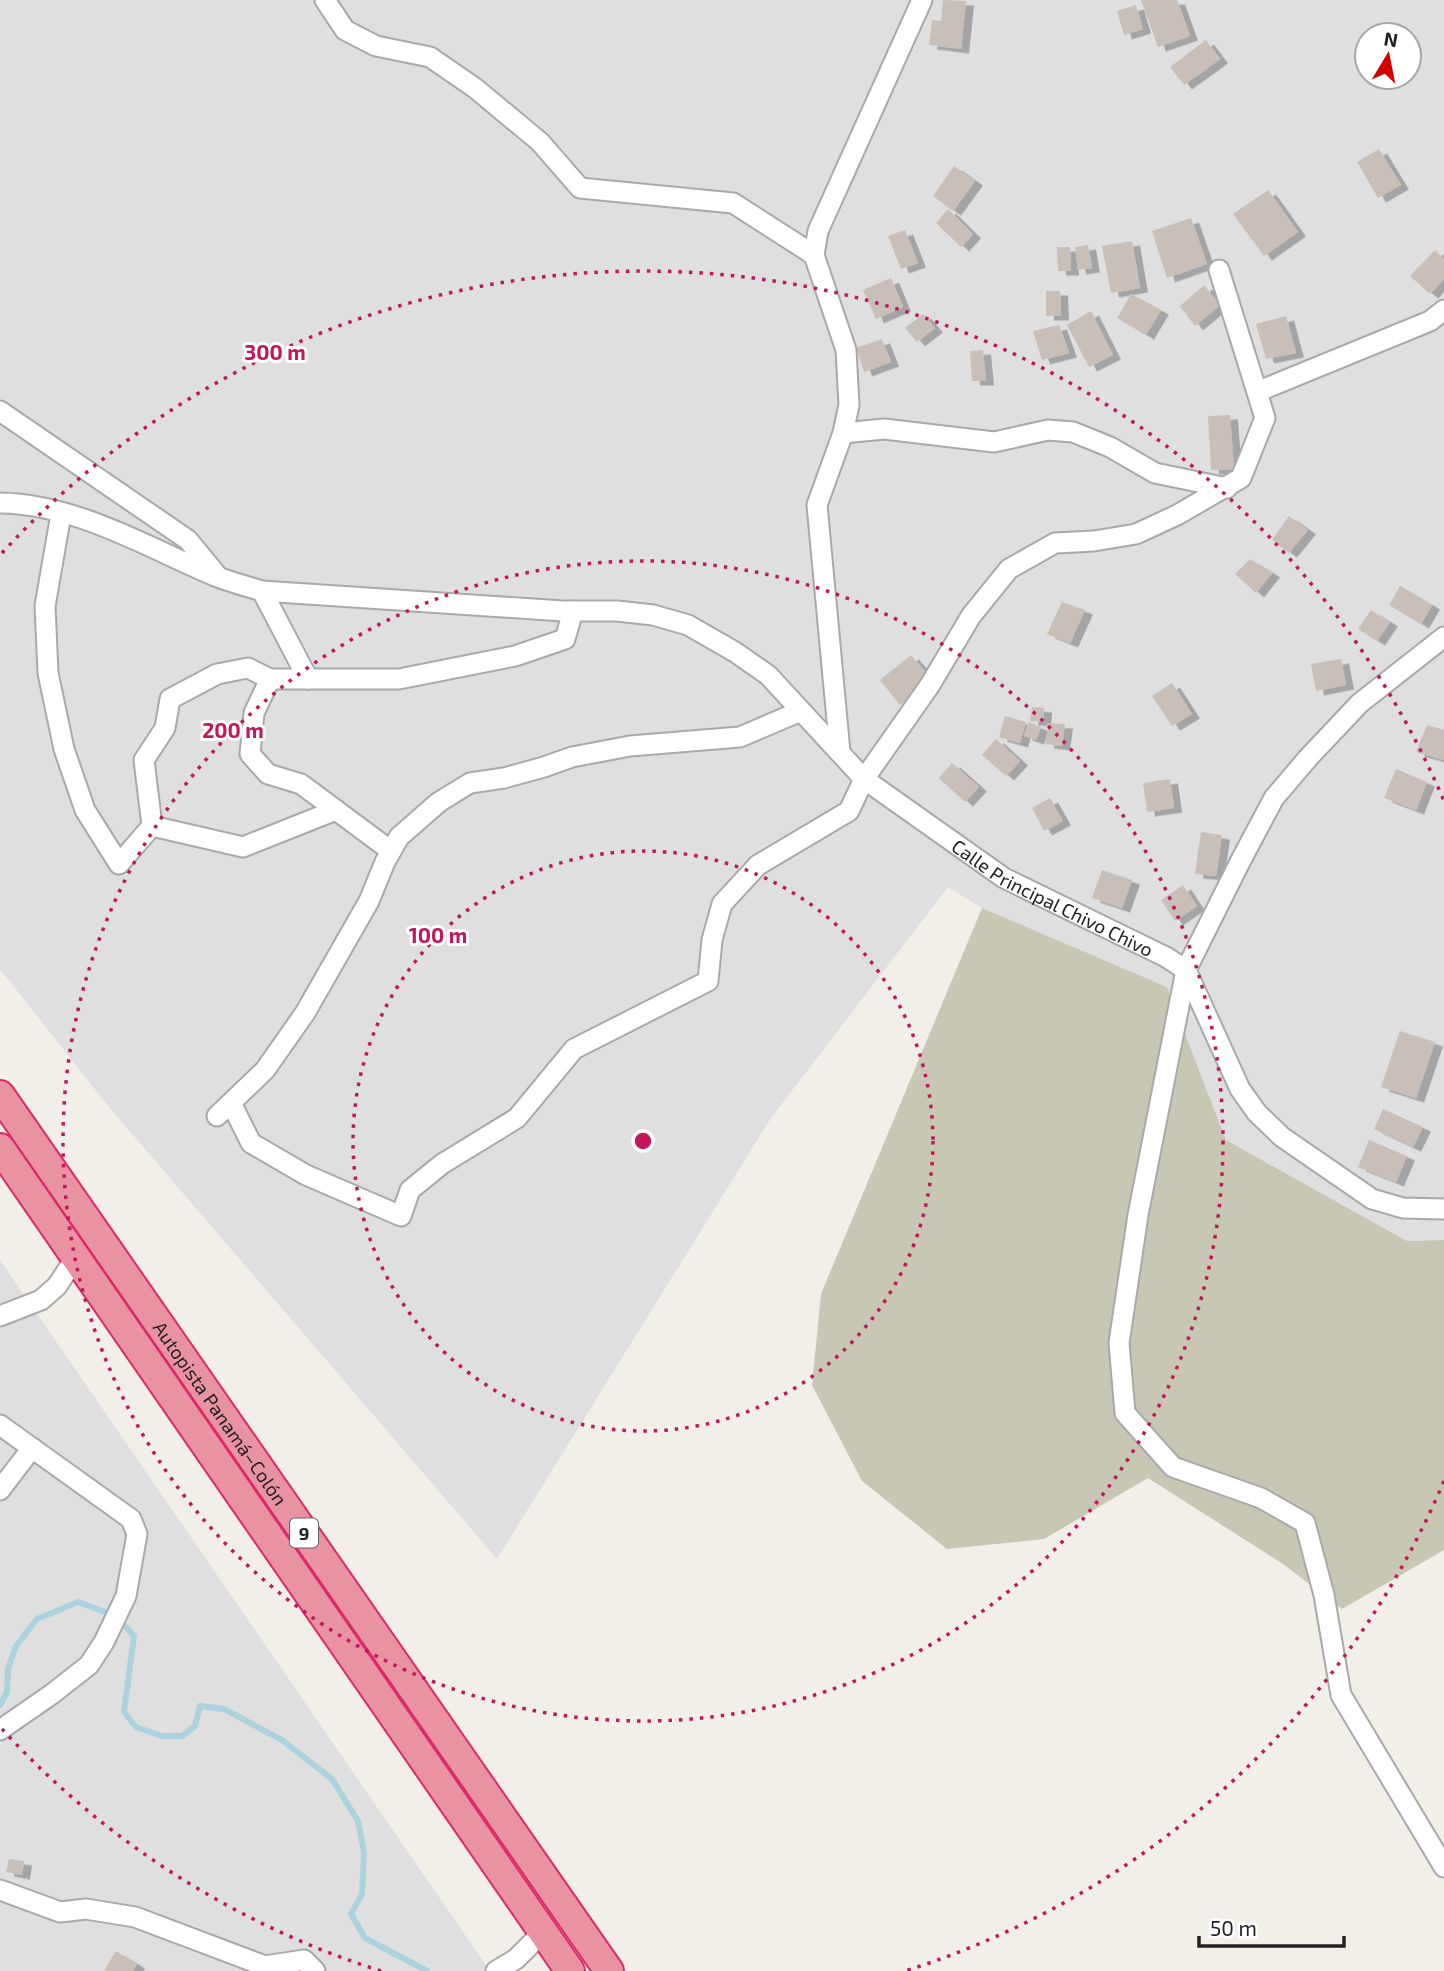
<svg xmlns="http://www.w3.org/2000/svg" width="1444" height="1971" viewBox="0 0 1444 1971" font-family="'Exo 2',sans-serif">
<defs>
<filter id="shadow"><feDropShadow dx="8" dy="4.5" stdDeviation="0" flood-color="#0004"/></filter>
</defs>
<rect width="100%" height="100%" fill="#f2efe9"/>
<path fill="#e0dfdf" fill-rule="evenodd" d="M0,0H1444V1240L1407,1241L1226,1140L1167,987L982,908L948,887L771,1118L497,1559L108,1106L0,969ZM1367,35H1409V77H1367Z
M0,1260L490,1971H0Z"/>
<path fill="#c7c7b4" d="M982,908L1167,987L1226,1140L1407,1241L1444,1240V1550L1342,1609L1283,1564L1148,1478L1044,1539L947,1549L862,1481L812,1385L821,1294Z"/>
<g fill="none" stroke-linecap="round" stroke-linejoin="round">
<path stroke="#aad3df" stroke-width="6" d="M0,1705L7,1692L8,1669L16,1646L37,1619L78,1602L116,1616L134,1636L124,1712L136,1727L162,1736H182L195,1726L200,1706L224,1709L282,1740L332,1779L358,1821L364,1853L362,1894L351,1914L365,1938L427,1971"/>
</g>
<path fill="#c7bfb8" filter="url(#shadow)" d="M943,0L966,1L961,49L929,45L932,20L941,21Z
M1141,0H1177L1190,36L1158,47Z
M1136,5L1143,29L1124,35L1117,11Z
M1206,40L1220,59L1184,85L1170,67Z
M1379,149L1401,185L1378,198L1357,162Z
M954,166L975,181L953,211L933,196Z
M1268,190L1298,232L1264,256L1233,214Z
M948,209L973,234L961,247L936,223Z
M1191,218L1207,264L1167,278L1152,231Z
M905,230L918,263L901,269L888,236Z
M1132,241L1140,288L1111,293L1102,246Z
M1088,245L1092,268L1078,270L1075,247Z
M1057,247H1070L1071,271H1058Z
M1435,250L1444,259V279L1430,294L1410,276Z
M891,278L903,307L876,319L863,290Z
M1204,285L1220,305L1195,326L1180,306Z
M1046,291H1060L1061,316H1046Z
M1131,294L1161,310L1146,335L1117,318Z
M1091,311L1113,355L1089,367L1067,325Z
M923,314L935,328L917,342L905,328Z
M1286,316L1296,353L1266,359L1256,324Z
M1059,325L1069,353L1042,360L1033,331Z
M882,339L891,362L864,372L856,348Z
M983,350L986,381H972L970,351Z
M1230,415L1234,469L1211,470L1208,416Z
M1289,516L1308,530L1289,553L1272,540Z
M1250,559L1272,573L1256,593L1235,574Z
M1400,586L1432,605L1421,624L1389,605Z
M1062,602L1085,610L1070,643L1047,634Z
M1371,610L1390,622L1377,641L1358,629Z
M911,655L932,680L900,705L880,680Z
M1341,659L1346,685L1316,691L1311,664Z
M1172,683L1192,714L1172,726L1152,696Z
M1032,707L1044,708L1043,722L1030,721Z
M1005,716L1026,722L1020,743L999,737Z
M1029,722L1041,727L1036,740L1024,736Z
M1048,723L1065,724L1062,746L1046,744Z
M1427,725L1444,730V760L1416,752Z
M996,739L1020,761L1006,776L982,755Z
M952,763L979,787L965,802L939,778Z
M1396,769L1427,782L1416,810L1384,798Z
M1170,779L1174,808L1147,812L1143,783Z
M1050,798L1063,821L1044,831L1032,808Z
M1201,832L1222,835L1216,876L1195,874Z
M1102,870L1132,880L1122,908L1092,898Z
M1183,885L1197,906L1175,921L1161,900Z
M1400,1031L1435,1042L1416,1098L1381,1087Z
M1383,1109L1423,1127L1413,1147L1374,1129Z
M1369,1140L1407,1156L1396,1182L1358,1167Z
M9,1859L24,1861L22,1875L6,1872Z
M116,1951L137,1964L133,1971H104Z"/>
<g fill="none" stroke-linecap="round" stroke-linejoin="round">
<defs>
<g id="minor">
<path d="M325,0L345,30L376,46L430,57L475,88L540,142L580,188L733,203L814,255"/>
<path d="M1259,391L1430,321L1444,310"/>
<path d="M0,411L188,540L216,574"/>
<path d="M843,433L884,429L994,442L1048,430L1073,432L1110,447L1155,473L1227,488"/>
<path id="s1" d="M0,503C76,504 147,547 215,576C230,582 246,586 262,591L563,611H617L653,615L688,625L735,652L768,675L864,779L1004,878L1166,957L1186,970L1240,1089L1257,1113L1282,1137L1372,1199L1403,1208L1444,1209"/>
<path d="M61,514L45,606L48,673L64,749L85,810L119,864L152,826L144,760L165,728L170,699L217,674L248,668L270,679"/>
<path d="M262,591L308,679"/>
<path d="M1444,637L1360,703L1308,758L1274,798L1241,860L1186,970L1138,1215L1119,1343L1125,1413L1173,1467L1261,1498L1305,1523L1324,1595L1341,1695L1444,1867"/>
<path d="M840,752L817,505L843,433L849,405L846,350L814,255L818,231L922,0"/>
<path d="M152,826L243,847L336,810"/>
<path d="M391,851L301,784L268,774L250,754L254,713L270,679H399L515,656L565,639L573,611"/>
<path d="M231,1103L251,1143L306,1175L401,1216L410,1190L442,1164L517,1118L574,1049L708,981L712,940L722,904L758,865L849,811L864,779L930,685L971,616L1009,569L1055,543L1094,541L1136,534L1177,515L1241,478L1265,418L1219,270"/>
<path d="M217,1116L265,1070L305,1013L369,901L385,862L399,837L439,802L470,783L504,778L544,767L572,757L630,746L740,737L801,711"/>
<path d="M0,1316L41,1300L57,1286L76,1257"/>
<path d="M0,1425L131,1519L137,1534L126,1596L104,1642L89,1665L52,1694L0,1730"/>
<path d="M0,1490L32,1448"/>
<path d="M0,1890L60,1912L86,1909L135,1917L265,1966L304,1960L315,1971"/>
<path d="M496,1971L516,1959L543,1932"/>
</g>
<g id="highway">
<path id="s2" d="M0,1095L609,1971"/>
<path d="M0,1148L570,1971"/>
</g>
</defs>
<use href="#minor" stroke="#a9a9a9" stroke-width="23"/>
<use href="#highway" stroke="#dc2a67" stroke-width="32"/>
<use href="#minor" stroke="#fff" stroke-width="19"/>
<use href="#highway" stroke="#e892a2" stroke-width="28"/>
</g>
<g fill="none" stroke="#c2185b" stroke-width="3.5" stroke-dasharray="3.5 7">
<circle cx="643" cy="1141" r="290"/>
<circle cx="643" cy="1141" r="580"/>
<path d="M1444 1481A870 870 0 0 1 905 1971M381 1971A870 870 0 0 1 2 1729M2 553A870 870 0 0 1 1444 801"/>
</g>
<g text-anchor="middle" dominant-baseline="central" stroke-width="6" stroke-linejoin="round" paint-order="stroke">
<rect fill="#fff" stroke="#646464" stroke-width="2" x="290" y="1518.5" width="28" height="29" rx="5"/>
<g font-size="18" font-weight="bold" fill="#222">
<text x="304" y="1533">9</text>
</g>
<g font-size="19" fill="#222" stroke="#fff">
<text stroke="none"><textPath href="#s1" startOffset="1166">Calle Principal Chivo Chivo</textPath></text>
<text stroke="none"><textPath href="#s2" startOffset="387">Autopista Panamá–Colón</textPath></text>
</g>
</g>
<circle cx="643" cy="1141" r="10" fill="#c2185b" stroke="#fff" stroke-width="3.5"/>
<g font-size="21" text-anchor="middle" font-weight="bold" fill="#c2185b" stroke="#fff" stroke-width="6" stroke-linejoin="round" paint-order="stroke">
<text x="275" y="360">300 m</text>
<text x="233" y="738">200 m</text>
<text x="438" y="943">100 m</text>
</g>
<g transform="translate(1388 56) rotate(10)"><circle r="33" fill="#ffffff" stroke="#a7a7a7" stroke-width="2"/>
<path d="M0-5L12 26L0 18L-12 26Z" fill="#d40000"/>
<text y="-10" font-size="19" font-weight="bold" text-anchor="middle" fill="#222222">N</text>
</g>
<path d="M1199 1936v10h145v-10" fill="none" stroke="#222222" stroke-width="3.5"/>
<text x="1210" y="1936" font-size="21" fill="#222222" stroke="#ffffff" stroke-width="5" paint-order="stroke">50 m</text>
</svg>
